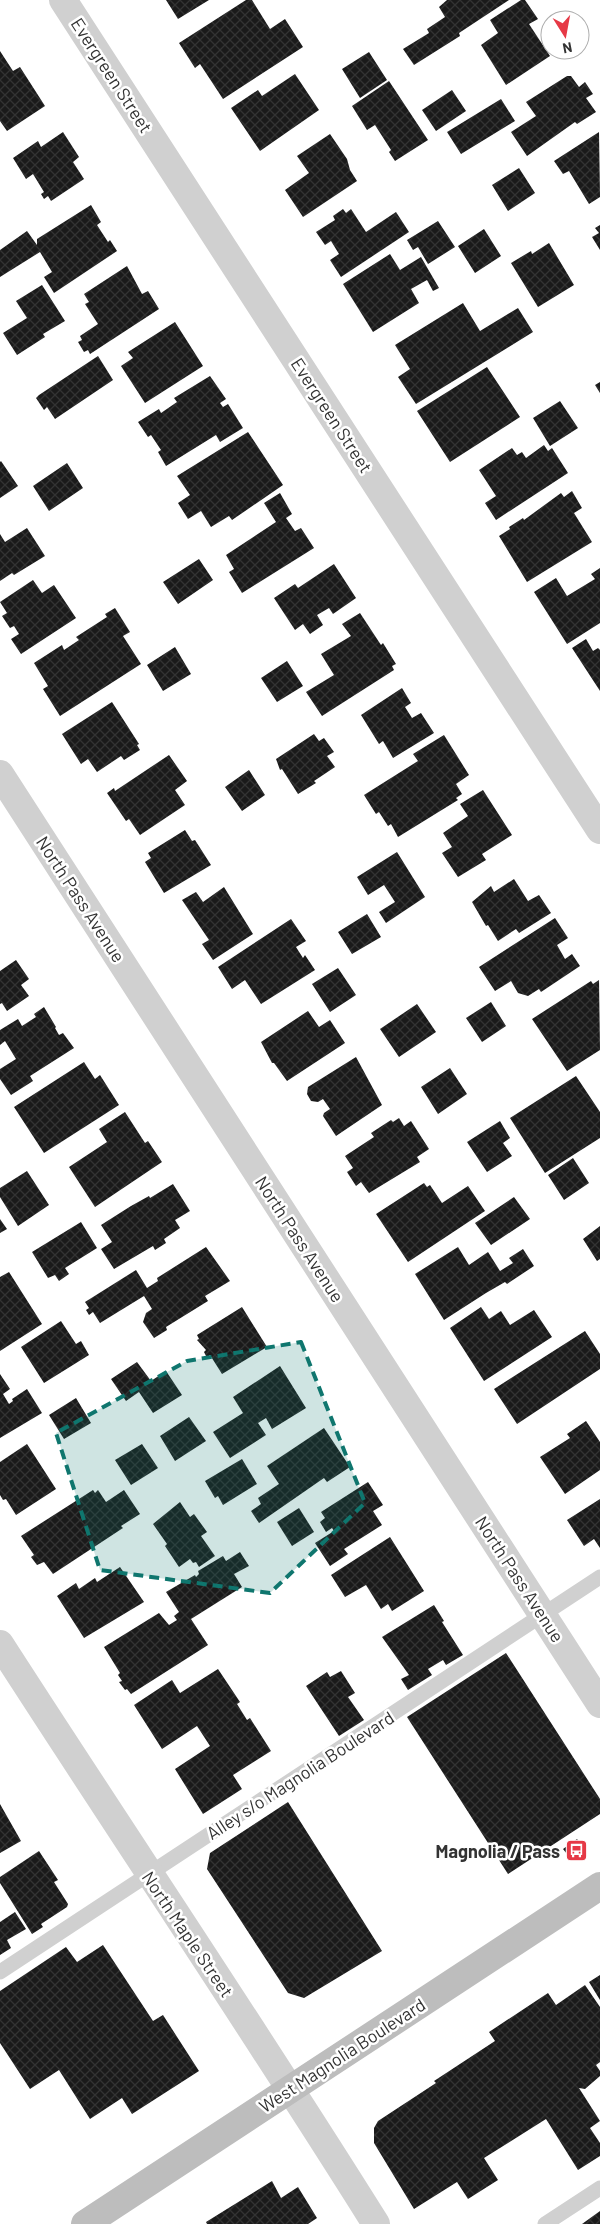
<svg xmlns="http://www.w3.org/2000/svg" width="600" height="2224" viewBox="0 0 600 2224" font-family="Barlow,sans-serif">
<defs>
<pattern id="building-cross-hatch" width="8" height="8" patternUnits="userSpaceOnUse" patternTransform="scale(1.25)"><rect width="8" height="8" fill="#1a1a1a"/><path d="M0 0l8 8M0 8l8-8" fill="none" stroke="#333"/></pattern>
</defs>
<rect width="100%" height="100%" fill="#fff"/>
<path fill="url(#building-cross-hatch)" d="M166,0H209L178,19Z
M246,0H252L270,29L285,19L303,47L223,99L200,64L195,68L179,43Z
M447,0H509L459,33L460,36L414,65L403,49L429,33L427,29L445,17L439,7Z
M521,0H525L538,19L529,24L550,56L506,85L481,45L498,33L490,20Z
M0,51L13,71L20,67L45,106L7,131L0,121Z
M369,52L387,80L360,98L342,69Z
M295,74L319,110L260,151L231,108L258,90L262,96Z
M567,76H571L579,87L585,82L593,94L586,98L596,112L577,124L575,122L527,156L511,132L536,116L526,102Z
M389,81L428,140L395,161L389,152L391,150L375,125L367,130L352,106Z
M452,90L466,111L436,131L422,110Z
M501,99L515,121L461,154L447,132Z
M63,132L79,157L73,162L84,179L51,201L48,196L44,199L41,194L44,192L33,174L26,179L13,158L38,141L41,147Z
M599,132L600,197L589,204L569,171L563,174L554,161Z
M330,134L347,159L350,170L357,181L303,217L285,190L309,173L297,156Z
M519,168L535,193L508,211L492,185Z
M91,205L101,222L97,225L108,242L110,240L117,251L54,293L44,277L52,272L40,252L0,277V250L27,231L37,245V239Z
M343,209L346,213L351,209L366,232L396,212L409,232L341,277L330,260L339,254L331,241L325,245L316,232L335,220L333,216Z
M438,221L455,247L428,264L418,247L413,250L407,240Z
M600,225V250L592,237L599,233L595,228Z
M484,229L501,256L475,273L458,246Z
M549,243L574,285L538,307L511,263L531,251L532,254Z
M390,254L400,270L421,257L439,288L433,291L427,280L411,289L419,303L373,332L343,284Z
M127,266L142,294L148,291L159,309L90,354L88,350L84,352L78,342L82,340L80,336L98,324L85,304L89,302L84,294Z
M42,285L65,321L43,334L45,337L17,355L3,333L27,318L16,301Z
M463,303L480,331L518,308L533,332L416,404L398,377L410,369L395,345Z
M175,322L203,366L145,403L121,366L133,358L128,352Z
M98,356L113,380L55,419L47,407L44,410L36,398L39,395Z
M487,367L520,417L450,462L417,411Z
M210,376L226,399L220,403L223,407L228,404L243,428L220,442L216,435L166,466L158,452L161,450L151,435L148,437L138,422L159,409L161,413L177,402L174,398Z
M600,382V393L595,385Z
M560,401L578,428L550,446L533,418Z
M248,432L283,485L232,520L229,516L211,527L201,511L188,519L178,503L190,495L177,476Z
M544,445L548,451L552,448L568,473L496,520L485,503L496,496L479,470L512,448L517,455L522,452L526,458Z
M1,461L18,486L0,498V462Z
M67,463L83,488L49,511L33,486Z
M572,491L582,508L574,513L592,542L527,582L499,536L510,529L509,527L523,518L524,520L561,493L564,497Z
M280,493L292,514L286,518L295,531L301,528L314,548L242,593L229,572L234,569L226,555L276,522L264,503Z
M27,528L45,556L14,575L12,573L0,581V534L5,542Z
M199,559L213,580L178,604L163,582Z
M334,564L356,598L333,614L329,608L317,615L323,625L310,634L303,624L295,630L274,598L295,584L298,588Z
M600,568V623L567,644L534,592L556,578L567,596L595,579L591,574Z
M33,580L42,593L54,585L76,618L21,654L11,639L19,634L14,626L10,628L2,616L7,613L0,602Z
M115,608L130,632L123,636L141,664L60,716L43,689L48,686L34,663L62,645L64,650L79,640L76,637L107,617L105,614Z
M360,613L381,645L383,643L396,664L392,666L394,670L322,716L306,692L334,675L321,654L351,636L342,624Z
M586,639L593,651L598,648L600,650V691L572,648Z
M175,647L191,674L163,691L147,665Z
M287,661L303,686L277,702L261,678Z
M402,688L411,703L405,707L412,718L421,713L434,733L393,758L383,741L379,744L361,715Z
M112,702L139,744L137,745L140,750L124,760L121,756L97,772L88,759L81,764L62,734Z
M314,734L319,741L324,738L334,752L327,756L335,767L314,781L316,783L298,794L282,769L280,770L276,759Z
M444,735L469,775L456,784L462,794L456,798L458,800L398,837L391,824L388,826L379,812L376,814L364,795L418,761L413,754Z
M169,755L187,781L175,790L185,805L140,835L129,819L126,821L107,793L114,788L115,791Z
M249,770L265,795L242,811L225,787Z
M483,790L512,835L482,854L486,860L458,877L442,853L452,847L443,833L468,816L460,804Z
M185,830L192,841L195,840L211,865L164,893L145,862L151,858L148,853Z
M397,852L425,897L386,923L379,912L395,902L384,885L368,895L357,877Z
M514,879L528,901L539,895L551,913L519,933L516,929L498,941L488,925L486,926L472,902L491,886L494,892Z
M224,887L253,934L213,960L202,944L209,940L182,900L196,892L203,902Z
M367,914L381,937L352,954L338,932Z
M555,918L568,938L557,945L565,959L572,954L580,966L541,992L539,989L528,996L518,993L511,981L495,991L479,967Z
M291,919L306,941L296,947L303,958L305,955L315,970L261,1004L245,980L232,989L218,967Z
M16,960L29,979L21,985L29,996L7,1011L2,1003L0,1004V971Z
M338,968L356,995L330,1012L312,984Z
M599,980L600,1050L567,1071L532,1019L591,981L593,984Z
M491,1002L506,1026L482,1042L466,1018Z
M417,1004L436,1032L399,1057L380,1029Z
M44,1007L56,1027L55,1028L59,1035L63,1033L74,1048L30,1076L33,1081L11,1095L0,1079V1069L16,1059L5,1041L0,1045V1030L18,1019L22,1026L36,1017L34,1014Z
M308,1011L319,1027L330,1020L345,1043L287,1081L274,1063H272L261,1042Z
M356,1057L382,1105L336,1136L323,1116L324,1113L330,1109L323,1099L318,1102L311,1101L307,1094L308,1087Z
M84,1062L95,1079L100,1075L119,1105L44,1153L14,1107Z
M450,1068L467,1094L438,1114L421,1087Z
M576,1076L600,1112V1138L545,1173L510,1118Z
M125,1112L145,1143L148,1141L162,1162L95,1207L69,1167L107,1142L99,1129Z
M399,1118L404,1126L411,1121L429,1149L417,1157L420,1162L369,1193L361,1182L356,1186L347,1172L353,1168L345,1156L374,1137L371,1133L391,1120L393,1122Z
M500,1121L510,1138L503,1143L512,1156L487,1172L467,1142Z
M573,1158L589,1183L564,1200L548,1175Z
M27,1171L49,1205L18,1226L0,1197V1188Z
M424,1183L427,1187L430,1185L442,1203L468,1186L485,1211L408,1262L376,1214Z
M173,1184L190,1211L175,1220L180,1228L164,1239L166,1243L155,1250L153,1246L114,1269L101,1249L112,1242L101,1225L131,1206L149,1196L150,1198Z
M514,1197L530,1219L491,1245L475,1223Z
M0,1219L7,1229L0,1233Z
M81,1222L97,1248L65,1268L69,1274L59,1281L55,1275L48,1278L32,1252Z
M600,1226V1259L597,1261L583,1239Z
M206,1247L230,1281L205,1296L208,1301L166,1327L167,1330L154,1338L143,1322L146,1313L152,1309L144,1296L100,1323L93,1312L89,1315L86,1310L89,1308L85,1302L136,1270L147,1288L158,1281L157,1278Z
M458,1247L469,1265L488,1252L500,1271L513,1263L509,1258L523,1249L534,1266L507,1284L505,1282L486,1293L444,1320L415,1274Z
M9,1272L42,1324L0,1351V1277Z
M242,1307L267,1347L222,1374L210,1355L207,1358L204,1352L206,1350L197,1340L199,1339L197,1335Z
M481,1307L489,1319L501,1311L510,1325L534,1310L552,1337L484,1381L450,1328Z
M61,1321L76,1344L81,1341L89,1355L44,1383L21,1347Z
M585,1331L600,1354V1369L517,1424L494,1389Z
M137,1362L151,1381L166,1371L182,1395L153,1413L139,1392L126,1401L111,1379Z
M280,1366L306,1408L272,1429L266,1418L258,1423L266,1435L230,1458L213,1432L243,1413L233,1397Z
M0,1374L10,1389L3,1394L9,1404L13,1401L12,1399L27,1389L42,1413L0,1438Z
M76,1398L91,1423L64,1439L49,1415Z
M189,1417L206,1441L175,1461L160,1436Z
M586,1421L600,1442V1470L565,1494L540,1457L570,1438L567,1434Z
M324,1428L350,1467L327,1482L324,1478L259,1523L251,1511L261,1504L258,1498L279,1484L267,1466Z
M27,1444L56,1489L16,1515L6,1499L3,1500L0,1495V1462Z
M142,1444L158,1468L131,1485L115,1460Z
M242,1459L257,1484L223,1505L218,1496L215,1498L205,1481Z
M368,1482L383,1505L373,1511L382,1525L344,1549L348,1554L330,1566L315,1543L334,1531L332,1528L326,1532L320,1522L325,1518L321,1512Z
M93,1490L95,1493L98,1490L106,1502L124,1490L140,1514L121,1526L123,1528L53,1574L44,1562L37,1565L31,1557L34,1555L21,1536Z
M600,1499V1548L594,1539L584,1546L567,1520Z
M180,1502L190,1517L194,1514L207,1532L201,1536L215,1556L199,1567L196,1562L193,1563L190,1559L179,1567L165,1546L167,1544L153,1524Z
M299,1508L314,1532L292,1546L277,1522Z
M390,1537L424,1591L392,1611L388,1604L381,1609L366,1585L345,1597L331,1575Z
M240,1552L249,1566L234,1574L242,1587L191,1619L208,1645L131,1694L127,1689L125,1690L119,1682L122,1681L118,1675L120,1673L104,1647L159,1613L169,1625L177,1620L174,1616L179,1612L166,1592L195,1575L196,1577L199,1574L198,1571L223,1556L226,1561Z
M120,1567L144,1602L84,1638L57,1596L76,1583L79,1589L95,1578L97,1582Z
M434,1605L444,1621L442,1622L463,1655L446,1665L443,1660L428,1669L432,1675L408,1690L401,1679L409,1675L382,1637Z
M506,1653L600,1799V1814L508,1874L407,1717Z
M218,1669L240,1702L237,1704L247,1720L250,1718L271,1751L233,1775L242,1789L203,1814L175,1769L210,1746L197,1726L162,1749L134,1705L172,1680L180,1693Z
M341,1671L355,1693L348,1697L364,1720L339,1736L306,1686L327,1672L330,1677Z
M288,1802L382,1951L304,1998L288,1993L207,1869L210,1853Z
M0,1804L21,1841L0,1853Z
M577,1839L581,1844L567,1854L563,1849Z
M39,1851L58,1880L54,1882L68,1904L67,1907L41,1924L43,1927L32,1934L0,1883V1877Z
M15,1912L26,1929L7,1940L11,1948L0,1955V1922Z
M103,1945L153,2021L163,2015L199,2071L132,2114L122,2098L90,2119L59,2070L30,2089L0,2043V1991L66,1947L77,1962Z
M600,1975V2000L589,1982Z
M585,1985L600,2007V2062L596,2065L600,2071V2076L585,2089L579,2088L600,2121L590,2128L600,2143V2156L578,2170L546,2119L484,2158L498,2180L468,2199L457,2182L414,2209L374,2143V2128L378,2121L436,2083L434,2081L495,2041L489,2032L548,1993L556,2005Z
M272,2181L281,2198L298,2187L317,2218L308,2224H207L206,2222Z
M600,2211V2224H582Z"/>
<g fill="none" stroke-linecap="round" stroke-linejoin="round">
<path stroke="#d0d0d0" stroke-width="15" d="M0,1972L600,1577
M545,2224L600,2188"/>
<path stroke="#d0d0d0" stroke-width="28" d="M63,0L600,830
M0,774L600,1704
M0,1644C125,1838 254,2029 376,2224"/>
<path stroke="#bdbdbd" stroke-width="28" d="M85,2224L600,1886"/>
</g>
<path fill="#0f766e" fill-opacity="0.2" stroke="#0f766e" stroke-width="4" stroke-dasharray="10 6" stroke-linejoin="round" d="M301,1342L365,1503L270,1593L100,1570L56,1433L187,1361Z"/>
<defs>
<symbol id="bus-square" viewBox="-11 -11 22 22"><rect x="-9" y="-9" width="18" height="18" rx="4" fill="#e63946" stroke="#fff"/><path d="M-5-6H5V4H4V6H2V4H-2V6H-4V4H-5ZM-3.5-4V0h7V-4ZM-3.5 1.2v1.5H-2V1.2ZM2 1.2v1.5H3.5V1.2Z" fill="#fff"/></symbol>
</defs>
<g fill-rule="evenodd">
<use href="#bus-square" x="564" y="1838" width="25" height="25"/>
</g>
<g text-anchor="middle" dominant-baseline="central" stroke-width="5" stroke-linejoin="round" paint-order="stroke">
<g font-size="18" fill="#333" stroke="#fff">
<text transform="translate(112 75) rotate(57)">Evergreen Street</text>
<text transform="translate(332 415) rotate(57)">Evergreen Street</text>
<text transform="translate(81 899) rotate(57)">North Pass Avenue</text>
<text transform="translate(300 1239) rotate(57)">North Pass Avenue</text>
<text transform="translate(520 1579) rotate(57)">North Pass Avenue</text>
<text transform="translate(300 1775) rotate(-33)">Alley s/o Magnolia Boulevard</text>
<text transform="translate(188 1934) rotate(56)">North Maple Street</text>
<text transform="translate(342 2055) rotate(-33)">West Magnolia Boulevard</text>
</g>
<g font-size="18" font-weight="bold" fill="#333" stroke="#fff" text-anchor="end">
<text x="560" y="1851">Magnolia / Pass</text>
</g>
</g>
<g transform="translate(565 35) rotate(169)"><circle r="24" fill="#ffffff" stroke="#adadad"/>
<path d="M0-4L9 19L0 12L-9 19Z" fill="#e63946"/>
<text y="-8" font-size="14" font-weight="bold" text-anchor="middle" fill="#333333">N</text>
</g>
</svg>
